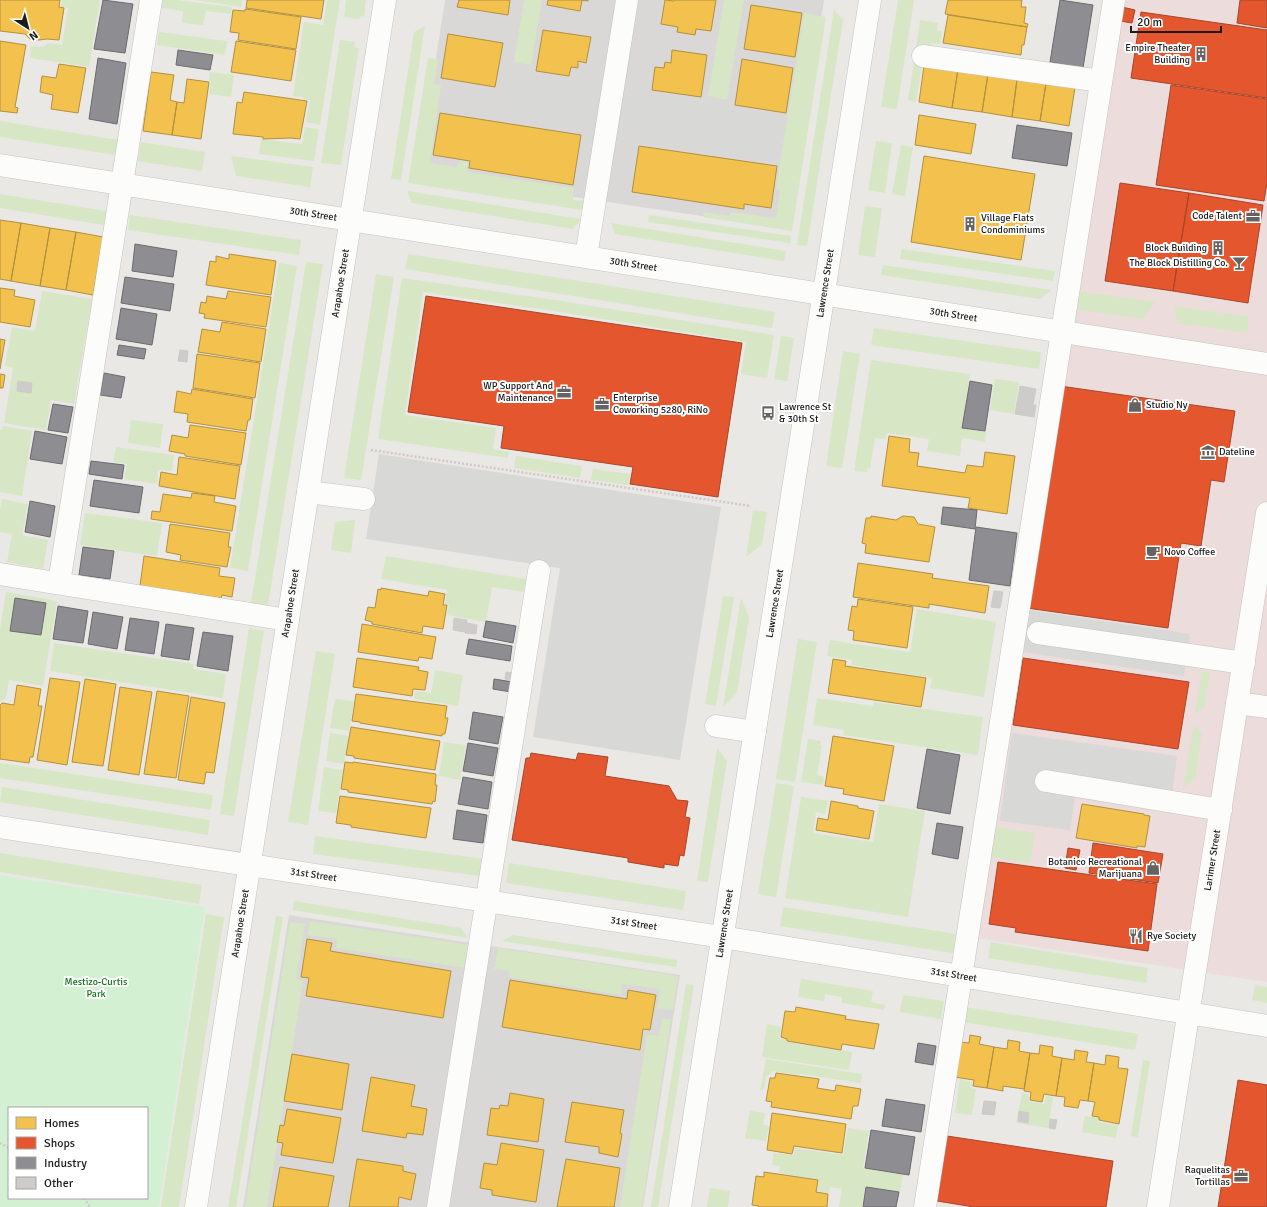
<svg xmlns="http://www.w3.org/2000/svg" width="1267" height="1207" viewBox="0 0 1267 1207" font-family="Signika,sans-serif">
<rect width="100%" height="100%" fill="#eae8e5"/>
<path fill="#d9d8d6" d="M445,0H824L789,229L418,174Z
M289,915L680,975L643,1207H243Z"/>
<path fill="#ecdcdb" d="M1120,0H1267V982L976,938Z"/>
<path fill="#d8d8d6" d="M512,74L781,117L774,160L505,117Z
M379,454L721,507L680,760L533,737L560,568L366,539Z
M1029,610L1190,634L1184,676L1023,652Z
M1012,733L1177,756L1170,811L1075,797L1070,830L1000,821Z
M310,1002L455,1026L447,1072L303,1049Z
M484,1032L632,1055L625,1102L477,1080Z"/>
<path fill="#d7e6c5" d="M62,0H100L89,67L30,58L31,46L43,47L49,43L62,45L68,8L61,7Z
M163,0H177L232,7L231,14L206,11L203,25L182,23L183,11L162,8Z
M196,0H242L241,7Z
M327,0H340L320,125L306,122L310,100L303,99V97L293,96L304,22L323,25Z
M346,0H366L364,17L360,16L359,19L344,17Z
M524,0H542L531,65L514,62Z
M724,0H744L727,100L708,96Z
M898,0H914L897,109L881,107Z
M834,10L843,20L807,246L797,245Z
M804,13L826,17L792,231L703,217L704,212L730,216L731,212L776,218L780,190L776,189Z
M920,20L938,23L937,30L942,31L940,44L931,43L929,56L915,54Z
M425,26L401,180L391,179L414,32Z
M159,32L227,41L225,55L157,45Z
M340,40L355,42L354,47L359,48L341,165L321,163Z
M428,58L438,59L434,84L441,85L430,163L457,167L459,161L468,162L467,172L574,188L573,200L584,201L583,210L408,183Z
M914,62L922,64L916,102L908,100Z
M210,72L234,75L231,97L209,94L211,81H209Z
M0,121L118,140L115,155L0,137Z
M305,127L319,129L314,161L259,154L261,139L302,144Z
M876,141L892,143L885,193L868,190Z
M141,142L205,152L202,171L138,161Z
M901,145L913,147L905,196L892,194Z
M231,156L313,167L310,187L236,176Z
M407,191L581,219L573,229L412,203Z
M0,194L106,211L104,225L0,208Z
M865,206L882,208L875,257L858,255Z
M130,215L301,240L299,255L128,230Z
M649,215L791,236L790,243L648,222Z
M611,223L786,251L784,261L615,234Z
M902,249L1055,271L1053,281L900,259Z
M408,254L775,312L772,328L405,269Z
M306,262L323,264L268,605L251,603Z
M279,263L297,266L248,571L230,568Z
M883,265L1051,290L1040,299L881,275Z
M376,274L394,277L361,480L344,478Z
M402,278L555,300L774,335L767,378L741,374L746,342L553,311L423,292L405,415L496,428L493,449L509,452L508,458L378,439Z
M42,291L92,299L74,404L51,400L46,430L4,423L13,368L5,366L12,327L35,331Z
M1077,291L1155,302L1142,319L1074,309Z
M1174,306L1249,317L1247,333L1177,323Z
M874,328L1041,352L1039,369L871,345Z
M781,336L794,338L787,381L774,379Z
M843,351L860,354L842,468L826,466Z
M871,360L970,374L962,428L986,432L985,442L962,438L960,456L927,451L929,439L887,433L885,439L875,438L870,469L867,468V472L854,471Z
M995,379L1019,382L1014,414L990,410Z
M131,420L163,424L160,448L128,443Z
M3,426L32,431L22,496L0,492V430H2Z
M116,447L174,455L172,471L158,470L157,484L124,479L127,464L113,462Z
M516,456L582,466L580,478L514,468Z
M593,469L630,474L628,485L591,480Z
M2,499L28,504L22,535L48,540L43,569L7,562L12,534L0,532V509Z
M753,510L767,512L762,544L746,557Z
M85,513L162,523L157,556L80,545Z
M355,520L351,553L331,550L335,522Z
M386,556L526,579L524,592L492,587L486,622L447,615L449,604H445L447,590L381,579Z
M6,592L57,601L43,686L9,680L6,698L0,702V629Z
M723,596L734,597L716,706L705,704Z
M741,598L749,618L737,693L723,707Z
M917,609L996,622L984,697L930,688L932,678L851,665L852,660L827,656L830,640L910,652Z
M249,628L264,631L234,816L220,814Z
M798,639L817,642L795,782L776,779Z
M54,643L194,664L193,669L226,674L223,698L50,671Z
M316,651L335,654L308,825L288,822Z
M435,670L463,675L458,706L414,699L415,691L431,693Z
M1202,671L1210,672L1205,708L1195,713Z
M817,698L873,706L874,702L983,717L978,755L843,735L844,730L813,725Z
M335,699L354,701L349,731L330,728Z
M1194,725L1202,732L1195,778L1183,788Z
M330,733L349,736L344,764L326,761Z
M808,739L821,741L820,745H822L817,775L824,777L823,785L801,782Z
M444,742L466,745L460,780L439,776Z
M717,748L727,761L708,882L697,881Z
M0,763L213,795L211,810L0,778Z
M324,767L343,770L336,813L318,811Z
M776,783L794,786L776,897L758,894Z
M2,787L210,820L208,835L0,802Z
M801,797L828,801L825,814L816,812L813,833L873,842L879,804L925,811L908,917L785,898Z
M995,827L1035,833L1030,863L990,857Z
M315,836L484,859L481,876L313,854Z
M0,853L202,885L199,904L0,872Z
M509,863L686,891L683,910L506,883Z
M294,901L461,928L468,938L293,910Z
M783,907L956,934L953,953L780,926Z
M206,914L224,917L179,1207H161Z
M276,916L283,917L236,1207H228Z
M310,921L470,945L466,968L336,948L337,939L308,935Z
M290,922L305,924L296,979L303,981L267,1207H245Z
M513,935L677,960L676,967L502,941Z
M991,942L1148,968L1146,983L988,958Z
M498,948L678,976L673,1010L657,1008L660,989L622,984L621,995L508,977L509,971L494,969Z
M801,979L873,991L871,1002L885,1005L884,1010L842,1003V997L825,994L824,1001L798,997Z
M686,984L694,985L658,1207H651Z
M1255,985L1267,987V1003L1252,1000Z
M903,995L944,1001L941,1019L900,1012Z
M965,1007L1138,1034L1135,1050L962,1022Z
M662,1018L671,1019L642,1207H620L647,1035L659,1036Z
M767,1024L781,1027L779,1038L786,1039V1042L852,1052L849,1070L762,1057Z
M766,1059L862,1074L861,1083L800,1074L799,1075L773,1071L766,1077L764,1089L760,1091Z
M1143,1060L1150,1061L1138,1137L1131,1136Z
M960,1079L972,1082L971,1088L976,1089L972,1115L955,1113Z
M1022,1093L1029,1094L1028,1101L1044,1104L1046,1096L1053,1097L1048,1128L1016,1123Z
M750,1111L765,1113L763,1125L769,1126L766,1141L745,1138Z
M1085,1116L1099,1118L1098,1122L1118,1125L1116,1138L1082,1132Z
M848,1128L869,1131L863,1168L903,1174L900,1192L866,1187L862,1207H839L842,1189L830,1187L829,1193L817,1191L819,1180L779,1173L780,1166L772,1165L774,1153L794,1155L795,1148L843,1155Z
M710,1188L730,1191L728,1207H707Z"/>
<path fill="#d3f0d3" fill-rule="evenodd" d="M0,875L205,907L159,1207H0ZM9,1108H147V1198H9Z"/>
<path fill="#f2c14e" stroke="#b2903f" d="M0,0H60L59,7L64,8L59,40L47,39L39,40L30,39L25,34L0,31Z
M247,0H324L321,19L246,8Z
M459,0H510L508,15L457,7Z
M548,0H588V1L582,0L580,11L547,5Z
M665,0L674,1L675,0H716L711,31L696,29L695,35L677,32L678,27L661,24Z
M948,0H1022L1021,7H1026L1024,23L1028,24L1027,27L945,14Z
M751,5L802,13L795,57L744,49Z
M245,9L301,17L296,49L238,40L239,33L230,32L233,10L245,11Z
M948,15L1027,27L1024,45H1022L1021,55L943,43Z
M543,30L591,37L586,63L578,61V68L571,67L569,76L536,71Z
M448,34L503,43L495,87L441,78Z
M0,41L26,45L15,107L18,108L17,113L0,111Z
M236,41L296,50L291,81L231,72Z
M672,50L707,55L701,97L652,90L655,67L664,68L665,62L671,63Z
M925,58L959,63L952,108L919,102Z
M742,59L793,68L786,113L735,105Z
M959,63L989,68L982,112L952,108Z
M59,64L86,68L78,113L51,109L53,95L40,92L42,76L56,78Z
M989,68L1018,72L1012,117L982,112Z
M151,72L174,75L170,100L177,102L172,135L143,131Z
M1018,72L1047,77L1040,121L1012,117Z
M1047,77L1076,81L1069,126L1040,121Z
M187,79L209,82L201,139L172,135L177,102L184,103Z
M244,92L307,101L300,139L291,138L263,139V137L233,134L237,102L242,103Z
M440,113L581,135L573,185L469,168L470,161L433,155Z
M919,115L976,124L971,154L915,145Z
M639,146L777,166L771,208L744,204V209L632,192Z
M924,156L1035,174L1021,260L911,242Z
M0,220L21,223L11,281L0,279Z
M21,223L50,228L40,286L11,281Z
M50,228L76,232L66,290L40,286Z
M76,232L103,237L93,295L66,290Z
M229,254L276,261L271,295L206,285L210,261L216,262V256L229,259Z
M0,288L15,290L14,296L35,300L30,327L0,322Z
M228,291L271,297L266,327L204,318L205,314L199,313L201,302L206,303L207,296L226,299Z
M222,322L266,329L261,362L198,352L202,329L220,332Z
M0,339L5,340L0,369Z
M197,354L260,363L255,398L193,388Z
M0,374L5,375L3,388H0Z
M192,389L253,399L250,420H248L246,431L187,422L188,414L174,412L177,391L191,394Z
M190,425L246,433L241,465L185,456V454L169,451L172,435L188,438Z
M889,436L910,439L909,452L919,453L917,466L965,473L967,465L983,467L985,452L1015,456L1007,514L968,508L970,498L882,486Z
M179,457L240,466L235,499L159,486L161,472L177,475Z
M192,493L215,496L214,502L236,506L232,531L151,519L152,511L160,512L163,494L191,498Z
M871,516L896,520L903,516L914,517L918,524L935,527L929,562L865,553L866,544L862,543L866,518H871Z
M170,524L230,533L228,547H231L227,567L180,560L181,555L166,552Z
M144,556L220,568L219,576L235,578L232,597L222,595L221,598L140,586Z
M858,563L933,574L932,578L989,586L985,613L929,604V608L853,597Z
M381,588L428,596L429,591L445,594L443,605H447L443,629L423,626L422,633L372,624V622L365,620L368,607L375,608L378,589L381,590Z
M858,599L913,607L907,648L853,640L854,631L848,630L852,606L857,607Z
M362,624L436,637L432,659L419,657L418,661L358,652Z
M357,658L419,667L418,670L428,672L425,690L413,689L412,696L353,687Z
M833,659L846,661L845,666L926,678L921,707L828,693Z
M50,678L80,682L67,765L37,760Z
M85,679L116,684L103,766L72,762Z
M17,685L41,689L38,706H42L33,757H30L29,763L0,759V705L2,703L14,705Z
M120,687L152,692L139,775L108,770Z
M157,691L189,696L176,778L144,774Z
M356,694L447,706L445,718H448L445,734H442V736L360,723V722L352,721Z
M191,697L225,703L214,773L206,772L204,784L178,780Z
M351,727L440,741L435,770L354,758V756L346,755Z
M833,736L894,746L884,801L843,794L844,789L825,786Z
M345,762L353,763V762L436,774L435,785H437L435,802L433,801L432,804L348,792V790L341,789Z
M340,796L431,808L426,838L351,827V825L336,823Z
M831,801L858,806V808L874,811L869,839L816,830L818,818L828,820Z
M1082,804L1144,814V815L1150,816L1145,847L1137,846V848L1076,838Z
M307,939L332,943L330,951L451,971L443,1018L306,996L309,978L301,977Z
M510,980L627,999L628,990L656,995L650,1030L643,1029L640,1050L502,1027Z
M796,1007L846,1016L845,1019L879,1024L874,1049L842,1044L841,1050L787,1041V1039L781,1037L785,1011L795,1012Z
M970,1035L981,1037L979,1044L994,1047L987,1088L973,1086L974,1080L954,1077L959,1042L969,1043Z
M1008,1040L1020,1042L1019,1051L1030,1053L1024,1089L1003,1086V1091L987,1088L994,1047L1007,1049Z
M1040,1045L1053,1047L1052,1056L1062,1058L1056,1096L1044,1094L1042,1102L1030,1100L1031,1092L1024,1091L1030,1053L1039,1054Z
M1075,1050L1088,1052L1086,1062L1094,1063L1088,1101L1080,1100L1078,1108L1064,1106L1065,1097L1056,1096L1062,1058L1074,1060Z
M292,1054L349,1064L342,1110L284,1101Z
M1106,1055L1119,1057L1118,1068L1128,1069L1119,1124L1099,1120V1117L1092,1116L1095,1102L1088,1101L1094,1063L1105,1065Z
M776,1073L819,1079L817,1088L835,1091L836,1085L861,1089L858,1106H853L851,1119L771,1107L772,1102L766,1101L770,1078H775Z
M371,1077L415,1085L411,1106L427,1109L423,1135L407,1133L406,1138L362,1131Z
M510,1093L544,1099L538,1142L487,1135L491,1108L499,1109L500,1105L508,1106Z
M572,1102L624,1110L620,1133L622,1134L618,1157L599,1153V1147L565,1142Z
M287,1109L341,1118L333,1163L281,1155L283,1143L277,1142L280,1125L284,1126Z
M772,1113L846,1124L842,1153L794,1146L792,1154L767,1150Z
M501,1143L544,1150L536,1202L492,1195V1190L480,1188L484,1163L497,1165Z
M357,1159L403,1166V1171L416,1174L411,1200L399,1197L398,1207H349Z
M566,1159L620,1168L614,1207H557Z
M280,1167L334,1176L328,1207H273Z
M764,1172L818,1180L816,1192L828,1194L827,1207H759V1206L752,1205L756,1176L764,1177Z"/>
<path fill="#e4572e" stroke="#a84529" d="M1240,0H1267V28L1237,23Z
M1122,7L1135,10L1132,23L1120,21Z
M1141,12L1267,30V98L1131,78Z
M1171,85L1267,99V183L1264,201L1156,185Z
M1120,183L1189,193L1173,291L1105,281Z
M1189,193L1263,205L1248,303L1173,291Z
M426,296L742,343L718,497L630,484L633,467L501,448L504,426L408,412Z
M1060,386L1235,411L1224,482L1211,480L1201,546L1181,543L1168,628L1027,608Z
M1023,658L1189,682L1178,749L1013,725Z
M531,753L576,760L578,753L608,757L605,776L669,786L677,800L688,801L685,817L690,818L684,856L680,855L678,866L664,864V868L628,862V858L512,840L526,758H530Z
M1093,843L1163,854L1158,883L1089,873Z
M1068,848L1080,850L1076,870L1065,868Z
M998,862L1157,884L1148,951L1015,932L1016,928L989,924Z
M1238,1080L1267,1085V1207H1218Z
M947,1136L1113,1161L1106,1207H974L937,1201Z"/>
<path fill="#8d8d92" stroke="#6b6b6f" d="M103,0L133,4L125,53L94,49Z
M1060,0L1093,5L1083,68L1050,62Z
M178,50L213,55L210,70L176,65Z
M98,58L126,63L117,124L89,119Z
M1017,125L1072,133L1067,166L1012,158Z
M135,244L177,251L173,277L132,271Z
M125,277L174,284L170,311L121,303Z
M121,308L157,314L152,345L116,339Z
M119,345L146,349L144,359L117,355Z
M104,373L125,377L121,398L100,395Z
M970,381L992,385L985,431L962,428Z
M53,404L73,407L68,433L48,430Z
M35,431L67,437L62,464L30,459Z
M91,461L124,465L122,479L89,474Z
M94,480L143,487L139,513L90,506Z
M30,501L55,506L50,537L25,532Z
M943,507L977,510L975,529L941,524Z
M976,527L1017,533L1010,586L969,580Z
M83,547L114,551L110,579L79,575Z
M15,598L46,603L41,635L10,631Z
M58,606L88,611L83,643L53,639Z
M93,612L123,617L117,649L88,644Z
M130,618L159,622L154,654L125,650Z
M486,621L516,626L513,643L483,637Z
M166,624L194,628L189,660L161,656Z
M203,632L233,636L228,671L197,666Z
M469,639L512,646L510,661L466,654Z
M494,679L513,682L511,692L493,689Z
M473,712L503,717L498,744L469,739Z
M468,743L498,748L493,776L463,771Z
M927,749L960,755L950,814L917,808Z
M463,777L492,782L488,809L458,804Z
M457,810L487,815L483,843L453,839Z
M937,823L963,827L958,859L932,854Z
M918,1043L936,1046L933,1065L915,1062Z
M886,1099L925,1105L921,1132L882,1126Z
M871,1130L915,1137L909,1175L865,1168Z
M866,1187L899,1192L896,1207H863Z"/>
<path fill="#ceccca" stroke="#cdcac7" d="M180,350L188,351L187,362L178,361Z
M18,381L32,383L31,393L17,391Z
M1020,386L1036,389L1033,405H1036L1034,417L1015,414Z
M994,591L1003,592L1000,608L991,607Z
M454,618L467,620L465,632L453,630Z
M467,623L477,625L476,634L465,633Z
M506,672L515,673L514,681L505,679Z
M984,1101L996,1102L994,1115L982,1114Z
M1019,1111L1029,1113L1028,1123L1018,1121Z
M1050,1119L1057,1120L1055,1129L1049,1128Z"/>
<g fill="none" stroke-linecap="round" stroke-linejoin="round">
<defs>
<g id="minor">
<path d="M923,56L1101,81"/>
<path id="s1" d="M0,165L1267,364"/>
<path d="M586,257L627,0"/>
<path d="M308,492L364,499"/>
<path d="M0,574L288,620"/>
<path d="M59,583L151,0"/>
<path d="M1038,633L1244,663"/>
<path d="M1237,703L1267,707"/>
<path d="M716,726L755,732"/>
<path d="M1046,781L1221,810"/>
<path id="s2" d="M0,827L722,937L1267,1026"/>
<path id="s3" d="M196,1207L385,0"/>
<path d="M438,1207L539,571"/>
<path id="s4" d="M680,1207L870,0"/>
<path d="M925,1207L1114,0"/>
<path id="s5" d="M1158,1207L1267,513"/>
</g>
</defs>
<use href="#minor" stroke="#c3c2c1" stroke-width="23"/>
<path stroke="#d4c7c5" stroke-width="2.5" stroke-dasharray="2 2" stroke-linecap="butt" d="M371,450L751,506
M0,1143L9,1148
M84,1198L90,1207"/>
<use href="#minor" stroke="#fcfcfb" stroke-width="22"/>
</g>
<defs>
<symbol id="building-bare" viewBox="-9 -9 18 18"><path d="M-4-6H4V6H1V3H-1V6H-4ZM-2.5-4.3h1.7v1.8h-1.7ZM.8-4.3h1.7v1.8H.8ZM-2.5-1h1.7V.8h-1.7ZM.8-1h1.7V.8H.8Z" fill="#646362" stroke="#fff" stroke-width="2.5" paint-order="stroke"/></symbol>
<symbol id="office-bare" viewBox="-9 -9 18 18"><path d="M-6-3h4V-5.5h4V-3h4V5H-6ZM-1-4.5V-3h2v-1.5ZM-6 0V1H6V0Z" fill="#646362" stroke="#fff" stroke-width="2.5" paint-order="stroke"/></symbol>
<symbol id="bar-bare" viewBox="-9 -9 18 18"><path d="M-6-5H6L.8 .8V4.5H3.5V6h-7V4.5H-.8V.8Z" fill="#646362" stroke="#fff" stroke-width="2.5" paint-order="stroke"/></symbol>
<symbol id="shop-bare" viewBox="-9 -9 18 18"><path d="M-5-2.5h2.3a2.7 3.5 0 0 1 5.4 0H5L5.5 6h-11ZM-1.5-2.5h3a1.5 2.3 0 0 0-3 0Z" fill="#646362" stroke="#fff" stroke-width="2.5" paint-order="stroke"/></symbol>
<symbol id="bus-bare" viewBox="-9 -9 18 18"><path d="M-5-6H5V4H4V6H2V4H-2V6H-4V4H-5ZM-3.5-4V0h7V-4ZM-3.5 1.2v1.5H-2V1.2ZM2 1.2v1.5H3.5V1.2Z" fill="#646362" stroke="#fff" stroke-width="2.5" paint-order="stroke"/></symbol>
<symbol id="museum-bare" viewBox="-9 -9 18 18"><path d="M0-6L6-3V-2H-6V-3ZM-5-1h2V3h-2ZM-1-1h2V3h-2ZM3-1h2V3H3ZM-6 4H6V6H-6Z" fill="#646362" stroke="#fff" stroke-width="2.5" paint-order="stroke"/></symbol>
<symbol id="cafe-bare" viewBox="-9 -9 18 18"><path d="M-5.5-4.5H6V0H3Q3 3.5 0 3.5H-2.5Q-5.5 3.5-5.5 0ZM3-3.2v2h1.7v-2ZM-6 4.5H4V6H-6Z" fill="#646362" stroke="#fff" stroke-width="2.5" paint-order="stroke"/></symbol>
<symbol id="restaurant-bare" viewBox="-9 -9 18 18"><path d="M-5-6h1v4h1v-4h1v4h1v-4h1v5L-1.5 .5V6h-2V.5L-5-1ZM5-6V6H3V1.5H1.5Q1.5-4 5-6Z" fill="#646362" stroke="#fff" stroke-width="2.5" paint-order="stroke"/></symbol>
</defs>
<g fill-rule="evenodd">
<use href="#building-bare" x="1191" y="44" width="20" height="20"/>
<use href="#office-bare" x="1243" y="206" width="20" height="20"/>
<use href="#building-bare" x="960" y="214" width="20" height="20"/>
<use href="#building-bare" x="1208" y="238" width="20" height="20"/>
<use href="#bar-bare" x="1229" y="253" width="20" height="20"/>
<use href="#office-bare" x="554" y="382" width="20" height="20"/>
<use href="#office-bare" x="592" y="394" width="20" height="20"/>
<use href="#shop-bare" x="1125" y="395" width="20" height="20"/>
<use href="#bus-bare" x="758" y="403" width="20" height="20"/>
<use href="#museum-bare" x="1198" y="442" width="20" height="20"/>
<use href="#cafe-bare" x="1143" y="542" width="20" height="20"/>
<use href="#shop-bare" x="1143" y="858" width="20" height="20"/>
<use href="#restaurant-bare" x="1126" y="926" width="20" height="20"/>
<use href="#office-bare" x="1231" y="1166" width="20" height="20"/>
</g>
<g text-anchor="middle" dominant-baseline="central" stroke-width="4" stroke-linejoin="round" paint-order="stroke">
<g font-size="10" fill="#1c1c1c" stroke="#fff" text-anchor="end">
<text x="1190" y="48">Empire Theater<tspan x="1190" dy="12">Building</tspan></text>
<text x="1242" y="216">Code Talent</text>
<text x="981" y="218" text-anchor="start">Village Flats<tspan x="981" dy="12">Condominiums</tspan></text>
<text x="1207" y="248">Block Building</text>
<text x="1228" y="263">The Block Distilling Co.</text>
<text x="553" y="386">WP Support And<tspan x="553" dy="12">Maintenance</tspan></text>
<text x="613" y="398" text-anchor="start">Enterprise<tspan x="613" dy="12">Coworking 5280, RiNo</tspan></text>
<text x="1146" y="405" text-anchor="start">Studio Ny</text>
<text x="779" y="407" text-anchor="start">Lawrence St<tspan x="779" dy="12">&amp; 30th St</tspan></text>
<text x="1219" y="452" text-anchor="start">Dateline</text>
<text x="1164" y="552" text-anchor="start">Novo Coffee</text>
<text x="1142" y="862">Botanico Recreational<tspan x="1142" dy="12">Marijuana</tspan></text>
<text x="1147" y="936" text-anchor="start">Rye Society</text>
<text x="1230" y="1170">Raquelitas<tspan x="1230" dy="12">Tortillas</tspan></text>
</g>
<g font-size="10" fill="#1c1c1c" stroke="#fff">
<text stroke="none"><textPath href="#s1" startOffset="317">30th Street</textPath></text>
<text stroke="none"><textPath href="#s1" startOffset="641">30th Street</textPath></text>
<text stroke="none"><textPath href="#s3" startOffset="935">Arapahoe Street</textPath></text>
<text stroke="none"><textPath href="#s4" startOffset="935">Lawrence Street</textPath></text>
<text stroke="none"><textPath href="#s1" startOffset="965">30th Street</textPath></text>
<text stroke="none"><textPath href="#s3" startOffset="611">Arapahoe Street</textPath></text>
<text stroke="none"><textPath href="#s4" startOffset="611">Lawrence Street</textPath></text>
<text stroke="none"><textPath href="#s5" startOffset="351">Larimer Street</textPath></text>
<text stroke="none"><textPath href="#s2" startOffset="317">31st Street</textPath></text>
<text stroke="none"><textPath href="#s3" startOffset="287">Arapahoe Street</textPath></text>
<text stroke="none"><textPath href="#s2" startOffset="641">31st Street</textPath></text>
<text stroke="none"><textPath href="#s4" startOffset="287">Lawrence Street</textPath></text>
<text stroke="none"><textPath href="#s2" startOffset="965">31st Street</textPath></text>
</g>
<g font-size="10" fill="#11731a" stroke="#fff">
<text x="96" y="982">Mestizo-Curtis<tspan x="96" dy="12">Park</tspan></text>
</g>
</g>
<rect x="8" y="1107" width="140" height="92" fill="#ffffff" stroke="#a4a4a4"/>
<rect x="16" y="1117" width="20" height="12" fill="#f2c14e" stroke="#a4a4a4"/>
<text x="44" y="1127" font-size="12" fill="#1c1c1c">Homes</text>
<rect x="16" y="1137" width="20" height="12" fill="#e4572e" stroke="#a4a4a4"/>
<text x="44" y="1147" font-size="12" fill="#1c1c1c">Shops</text>
<rect x="16" y="1157" width="20" height="12" fill="#8d8d92" stroke="#a4a4a4"/>
<text x="44" y="1167" font-size="12" fill="#1c1c1c">Industry</text>
<rect x="16" y="1177" width="20" height="12" fill="#ceccca" stroke="#a4a4a4"/>
<text x="44" y="1187" font-size="12" fill="#1c1c1c">Other</text>
<g transform="translate(28 28) rotate(144)" stroke="#ffffff" stroke-width="3" paint-order="stroke">
<path d="M0-3L7 15L0 10L-7 15Z" fill="#1c1c1c"/>
<text y="-6" font-size="11" font-weight="bold" text-anchor="middle" fill="#1c1c1c">N</text>
</g>
<path d="M1131 26v6h90v-6" fill="none" stroke="#1c1c1c" stroke-width="2"/>
<text x="1137" y="26" font-size="12" fill="#1c1c1c" stroke="#ffffff" stroke-width="3" paint-order="stroke">20 m</text>
</svg>
